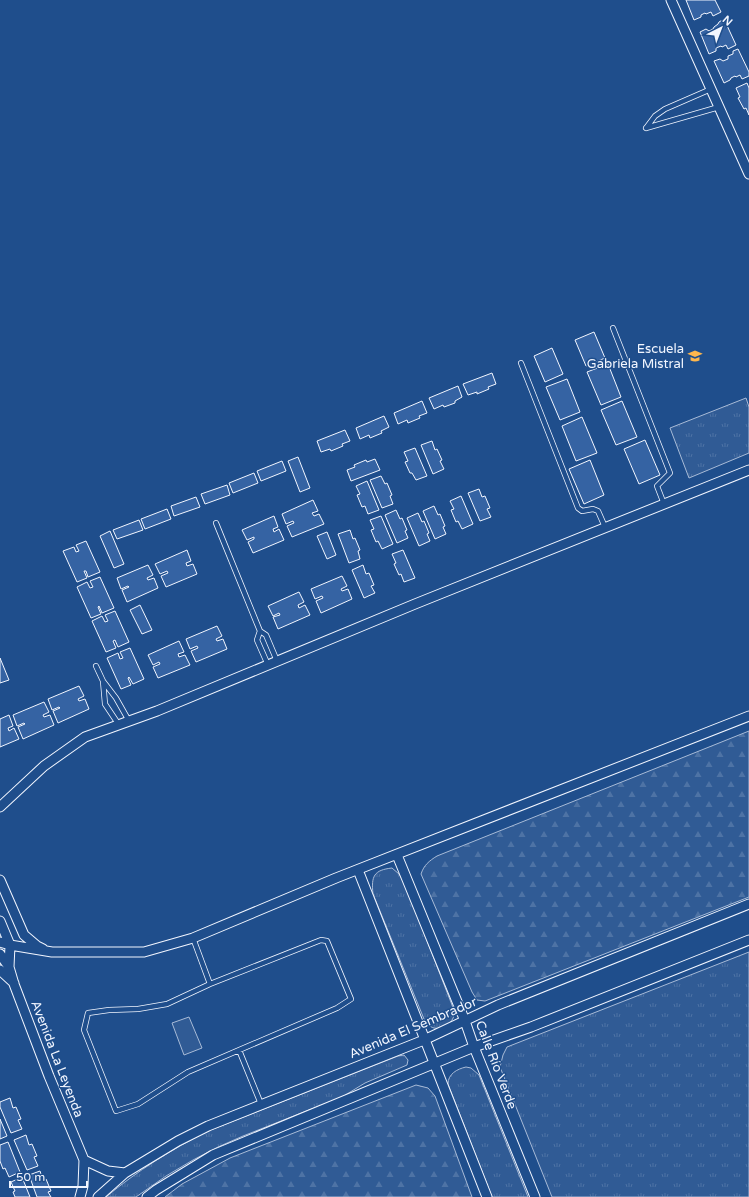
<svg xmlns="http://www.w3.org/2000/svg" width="749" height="1197" viewBox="0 0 749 1197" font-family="'Varela Round',sans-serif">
<defs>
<pattern id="grass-tufts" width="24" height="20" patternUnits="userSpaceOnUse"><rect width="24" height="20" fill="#305b95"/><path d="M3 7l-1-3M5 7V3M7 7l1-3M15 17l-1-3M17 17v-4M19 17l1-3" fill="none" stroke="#4e73a5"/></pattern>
<pattern id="forest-firs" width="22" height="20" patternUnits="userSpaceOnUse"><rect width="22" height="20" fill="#305b95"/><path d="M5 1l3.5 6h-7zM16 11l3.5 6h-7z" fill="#4e73a5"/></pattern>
</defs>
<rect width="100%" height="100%" fill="#1f4e8c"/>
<path fill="url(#grass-tufts)" stroke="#a8bbd7" d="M746,398L749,407V453L689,478L670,428Z
M392,868L399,874L405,884L452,1005C453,1008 454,1011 454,1015C453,1023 442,1030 434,1028C429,1027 427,1022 424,1019L373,894C371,876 374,870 392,868Z
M749,952V1197H552L500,1067L503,1055L507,1047Z
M404,1055L408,1060L407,1065L365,1083L342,1097L243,1136L218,1147L193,1160L166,1176L136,1197H106C137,1171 172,1149 208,1131L398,1056Z
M466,1067L471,1068L479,1075L528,1197H492L448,1084C448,1074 457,1069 466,1067Z"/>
<path fill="url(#forest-firs)" stroke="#a8bbd7" d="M749,731V897L485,1001L477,1000L472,992L421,874C424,865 429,861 437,856Z
M416,1085L428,1088L435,1096L472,1197H165L182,1184L230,1158Z"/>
<path fill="#305b95" stroke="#a8bbd7" d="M189,1017L202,1048L184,1055L172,1023Z"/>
<path fill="#3563a3" stroke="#f2f6ff" d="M686,0H715L721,12L713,16L711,12L706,14L705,13L701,15V17L694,20Z
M724,19L736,45L728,49L726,45L722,47L721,46L716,48V51L709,54L700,32L706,29L709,31L713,29L714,27L718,24L719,22Z
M738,49L749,72V76L742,79L740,75L736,77L735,76L731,78L730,80L724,83L714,61L720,59L723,61L728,59V56L733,54V51Z
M747,83L749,88V115L746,108L744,109L738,98L740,97L736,88Z
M594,332L605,358L586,366L575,340Z
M552,348L563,374L545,382L534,356Z
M608,364L621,397L601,405L587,372Z
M492,373L496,384L488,387L489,389L477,394V392L468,395L463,384Z
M567,379L580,412L560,420L546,387Z
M458,386L462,397L455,401V403L444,407L443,405L434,409L429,398Z
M422,401L427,413L419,416L420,418L408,423L407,420L398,424L394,413Z
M622,401L637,437L616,445L601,410Z
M384,416L389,427L381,431L382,433L370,438L369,435L360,439L356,428Z
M582,417L597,453L576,461L562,426Z
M345,430L350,441L342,444L343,446L331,451L330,449L321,452L317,441Z
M645,440L660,475L639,484L624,449Z
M432,441L435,450L437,449L442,460L440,461L444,469L433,474L421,445Z
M415,448L427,476L416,480L412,473H410L405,462L408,461L404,452Z
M298,457L310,488L300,492L288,461Z
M375,459L380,470L351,481L347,470L355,467L354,465L366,460L367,462Z
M590,460L604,495L584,504L569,469Z
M282,461L286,471L261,481L257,471Z
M254,473L258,483L233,493L229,483Z
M381,476L385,484L387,483L392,495L390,496L393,504L382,508L370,480Z
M367,481L379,510L368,514L365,506L362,507L357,495L360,494L356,486Z
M227,485L230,495L205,504L201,494Z
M479,489L482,497L485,496L490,508L487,509L491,517L480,521L468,493Z
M461,496L473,524L462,529L458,521L456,522L451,510L454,509L450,501Z
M196,497L200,507L174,516L171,506Z
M313,500L318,511L312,513L314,516L319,514L324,524L292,537L287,526L294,523L293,521L286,524L282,514Z
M434,506L438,515L440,514L445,526L443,527L446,534L435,539L423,511Z
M167,509L171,519L145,529L141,519Z
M396,510L400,519L402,518L407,530L405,531L408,538L397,543L385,515Z
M418,513L422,522L424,521L429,533L427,534L430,541L419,546L407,518Z
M274,516L278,527L273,529L274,532L279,529L284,540L253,553L248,542L254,539V537L247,540L242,530Z
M381,516L393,544L382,549L378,541L376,542L371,530L374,529L370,520Z
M139,520L143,530L117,539L113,530Z
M350,530L353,539L355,538L360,550L358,551L360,559L349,563L338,534Z
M110,531L124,564L114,568L100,536Z
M327,532L336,555L327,559L317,536Z
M86,541L100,572L88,577L86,571H84L87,578L77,582L63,551L74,547L76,552L79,551L76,545Z
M187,550L191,561L186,563L187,566L193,564L197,574L166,587L161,576L168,573L167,571L160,574L155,564Z
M403,550L415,578L404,582L401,574L399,575L394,564L396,563L392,554Z
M148,565L153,575L147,578L148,580L154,578L158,588L127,602L122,590L129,587L128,586L121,589L117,578Z
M363,565L366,574L369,573L374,585L371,586L375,593L364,598L352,570Z
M342,576L347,586L341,589L342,591L348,589L352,599L321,613L316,601L323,598L322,596L315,599L311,589Z
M100,577L114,608L102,613L99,606L98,607L101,614L91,618L77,587L87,582L90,588L93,587L90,581Z
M299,592L304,602L298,605L299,608L305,605L310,615L278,629L273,617L280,615L279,613L273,616L268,606Z
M140,605L152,630L142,634L130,610Z
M115,611L129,642L118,647L115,640L113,641L116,648L106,652L92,621L102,616L105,622L108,621L105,615Z
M217,626L222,636L216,639L217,641L223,639L227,649L196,662L191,651L198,648L197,646L190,649L186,639Z
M179,641L184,652L178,654L179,657L185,655L190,665L158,678L153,667L160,664L159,662L153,665L148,655Z
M130,648L144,679L133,684L129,677L128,678L131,685L121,689L107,658L118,653L120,659L123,658L120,652Z
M0,658L9,680L0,683Z
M79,686L84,696L78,699L79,701L85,699L89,709L58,723L53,711L60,708L59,707L52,710L48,699Z
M44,702L49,712L43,715L44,717L50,715L54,725L23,739L18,727L25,724L24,723L17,726L13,715Z
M9,715L13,726L8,728L9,731L14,728L19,739L0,747V719Z
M10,1098L13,1108L16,1107L21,1119L18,1120L22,1129L11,1133L0,1107V1102Z
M0,1119L7,1136L0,1139Z
M26,1135L29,1145L32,1144L37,1156L34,1157L38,1166L27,1170L14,1140Z
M8,1142L20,1172L9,1177L5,1168L3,1169L0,1161V1145Z
M40,1171L43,1180L46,1179L51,1191L48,1192L51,1197H37L29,1175Z
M22,1177L30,1197H15L13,1192L15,1191L11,1182Z"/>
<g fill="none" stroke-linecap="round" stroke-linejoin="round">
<defs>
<path id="service" d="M646,128L655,116L665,109L711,89
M646,128L719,107
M613,328L670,473L657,486L664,504
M521,363L578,508L582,511L593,509L598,511L605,527
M216,523L260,631
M268,665L257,640L260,631L266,635L277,661
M96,666L103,681L116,698L129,721
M103,681L105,704L119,725
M193,938L210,984
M321,940L327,941L351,999L337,1008L188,1072L138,1104L116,1111L84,1030L88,1013L109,1010L138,1009L167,1004L210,984Z
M239,1050L261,1104"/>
<path id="minor" d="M671,0L749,174
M0,807L44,766L85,737L157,711L415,604L749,470
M397,855L465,1021L474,1047L535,1197
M358,870L487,1197
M0,880L24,935L37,946L43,949
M0,921L10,945L9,967
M0,942L10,945L52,952H144L193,938L336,878L749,716
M0,954L9,967L14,984L49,1076L84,1160L83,1186L80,1197
M0,970L14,983
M84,1160L108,1171L125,1173
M98,1197L125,1173L178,1141L208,1126L424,1040L498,1005L749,904
M147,1197L156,1190L213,1155L474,1047L531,1027L749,940"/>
</defs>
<use href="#service" stroke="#f2f6ff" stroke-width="6"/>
<use href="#minor" stroke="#f2f6ff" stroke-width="11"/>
<use href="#service" stroke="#1f4e8c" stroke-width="4.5"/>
<use href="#minor" stroke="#1f4e8c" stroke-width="9"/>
</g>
<defs>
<symbol id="school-bare" viewBox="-9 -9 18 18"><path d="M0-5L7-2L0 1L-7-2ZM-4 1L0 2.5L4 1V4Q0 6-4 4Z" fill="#ffb74d" stroke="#1f4e8c" stroke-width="2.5" paint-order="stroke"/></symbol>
</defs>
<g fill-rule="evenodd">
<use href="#school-bare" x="685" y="346" width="20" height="20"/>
</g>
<g text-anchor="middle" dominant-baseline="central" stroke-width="3" stroke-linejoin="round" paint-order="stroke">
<g font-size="13" fill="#f2f6ff" stroke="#1f4e8c" text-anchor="end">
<text x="684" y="349">Escuela<tspan x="684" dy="15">Gabriela Mistral</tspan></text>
</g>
<g font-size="13" fill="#f2f6ff" stroke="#1f4e8c">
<text transform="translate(413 1028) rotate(-23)">Avenida El Sembrador</text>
<text transform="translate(57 1059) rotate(69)">Avenida La Leyenda</text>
<text transform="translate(496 1065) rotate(69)">Calle Río Verde</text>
</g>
</g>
<g transform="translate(721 28) rotate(42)" stroke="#1f4e8c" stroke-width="3" paint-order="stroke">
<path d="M0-3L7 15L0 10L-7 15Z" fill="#f2f6ff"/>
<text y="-6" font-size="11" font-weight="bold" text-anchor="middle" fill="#f2f6ff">N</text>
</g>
<path d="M10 1181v6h77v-6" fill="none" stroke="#f2f6ff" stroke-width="2"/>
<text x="16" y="1181" font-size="12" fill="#f2f6ff" stroke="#1f4e8c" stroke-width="3" paint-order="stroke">50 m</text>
</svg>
